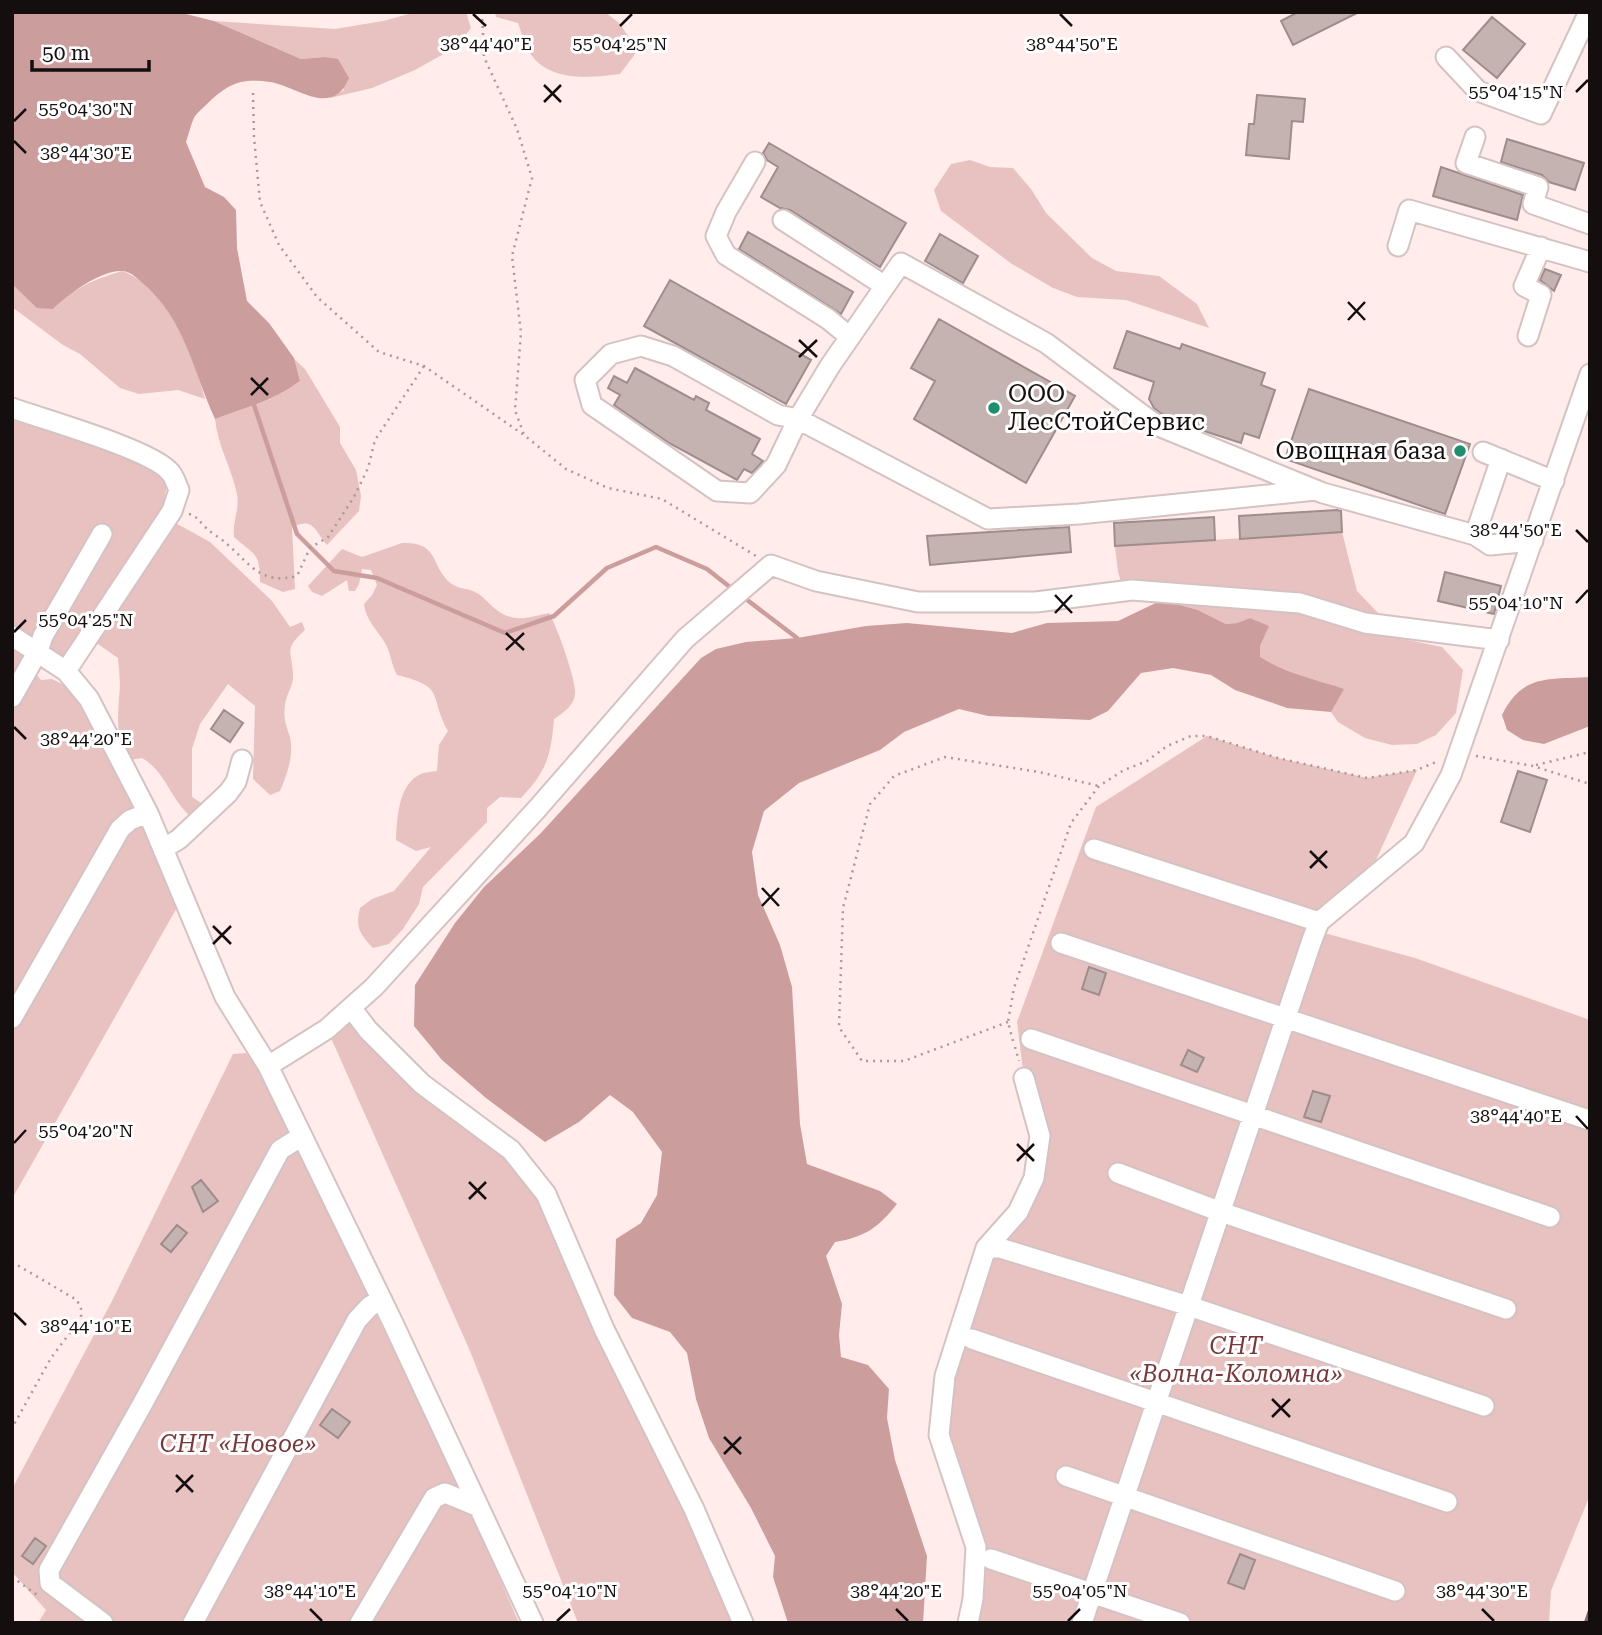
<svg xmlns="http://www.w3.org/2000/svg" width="1602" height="1635" viewBox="0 0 1602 1635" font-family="'Roboto Serif',serif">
<rect width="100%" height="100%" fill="#ffeceb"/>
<path fill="#e7c2c1" d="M416,12H466L471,28L456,47L415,70L372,88L330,98L344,90L324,57L301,59L214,21L335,29L383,21Z
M495,12H605L619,23L638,50L620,74C588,78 545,83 527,48C523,40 521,31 518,23L496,17Z
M970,160L990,167L1013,168L1031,189L1046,213L1092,258L1116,271L1159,276L1197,304L1209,328L1126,300L1077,297L1053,288L1012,264L941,211L934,190L951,164Z
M122,271C171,289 194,353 205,399L178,390L139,394L120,388L80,354L63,345L12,307V284L22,293L53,309C75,287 93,280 122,271Z
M294,359L305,369L340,427V443L356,470L361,496L359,511L327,545C314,530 314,517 292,527L295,589L283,592L260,582C260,552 255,556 234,537C232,522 240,509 237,494C231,466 218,447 215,419C245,408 275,400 300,381Z
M12,420L116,452L168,480L161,515L210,542L272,601L290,627L302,622L305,630C283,650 292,650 293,674C294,686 286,694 285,705C283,718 286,725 290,737C294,755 287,775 280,791L270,795L253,779L255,706L228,684L200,724L192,749V797L204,805L190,816C169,797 166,772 142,758L131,760C115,747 118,716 119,697C121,684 119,671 118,658L98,644L82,636L67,661L12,628Z
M1342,532L1357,591L1403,639L1442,647L1463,670L1456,713L1436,735L1417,744L1392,745L1365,738L1338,722L1331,712L1343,689C1315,679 1285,673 1259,657L1260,646L1268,626L1250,618L1237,623L1226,624L1198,610L1162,600L1126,599L1118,572L1115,546Z
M402,543C438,542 430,562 448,581C457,590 467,587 477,593C483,596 488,603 493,607C512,624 526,618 549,613C556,624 577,682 575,694C574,706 563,713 554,719C551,755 547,771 521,798L500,797L487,808V822L423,887L419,904L403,929L389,944L373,948C360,934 355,928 360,908L372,899L394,891L431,847L416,851L396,840C397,819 398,784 421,774C425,772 432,772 437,771L439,745L448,731C428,695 447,687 397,675C391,664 391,653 385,643C377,629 366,621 364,604L372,595L377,585L371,570L362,569L359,584L355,591H349L347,580L322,596L312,592L308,586L342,549L362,557Z
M12,642L27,651L25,662L41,680L52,679L68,687L88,719L139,807L179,904L12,1199Z
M1207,736L1278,758L1367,778L1417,770L1376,860L1308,920L1321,932L1415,958L1590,1020V1495L1551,1591L1549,1623H968L976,1547L939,1435L986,1248L1018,1212L1040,1136L1024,1078L1017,1022L1096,807Z
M352,1009L546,1194L743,1623H578L470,1351L327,1029Z
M246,1053L258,1068L464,1497L519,1623H38L46,1610L12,1572V1489L112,1301L233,1054Z"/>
<path fill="#cc9d9d" d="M12,12H178L214,21L301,59L324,57L338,59L349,78C332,119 297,86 270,82C240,78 228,84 207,104C203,108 198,112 195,116C191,123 189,134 186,142L205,187L224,197L236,210L237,248L247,301L269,323L294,358L300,381C275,400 245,408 215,419C194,373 185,321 146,286C139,280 132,272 123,271C102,269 68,294 53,309L37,308L12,284Z
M1162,600L1198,610L1226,624L1237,623L1250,618L1269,626L1260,646V657C1285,673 1315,679 1344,689L1331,712L1287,708L1235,690L1211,675L1173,668L1141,673L1108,711L1090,720L988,716L959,709L904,732L880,750L799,783L764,811L752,852L758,895L780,945L792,987L800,1124L807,1164L880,1191L897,1204C878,1228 865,1237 835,1242L826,1256L842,1304L839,1335L841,1357L868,1365L889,1389L887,1418L895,1460L927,1556L923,1623H788L773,1577L775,1556L751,1508L709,1438L696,1399L687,1353L670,1332L632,1318L614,1295L616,1239L641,1223L657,1195L662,1152L633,1112L610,1095L579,1122L545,1142L486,1098L442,1060L414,1026L415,985L455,923L484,887L540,834L701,658L716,649L746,642L797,638L866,626L907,623L1012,633L1047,623L1118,621Z
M1590,677V726L1544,744L1523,740L1507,730L1502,715C1523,673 1549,680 1590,677Z"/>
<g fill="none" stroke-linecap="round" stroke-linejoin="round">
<path stroke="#cc9d9d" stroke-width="4.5" d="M254,405L297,534L334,571L377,578L505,633L554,616L607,568L656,547L707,569L735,591
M742,596L797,638"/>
</g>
<path fill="#c5b3b2" stroke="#9e8d8c" stroke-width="2" d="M1298,12H1359L1293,45L1281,21Z
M1492,17L1525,44L1497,78L1463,50Z
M1257,95L1305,99L1303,122L1292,121L1289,159L1246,155L1249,124H1254Z
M1507,139L1584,163L1575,190L1549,182L1542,175L1501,162Z
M769,143L906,223L880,267L790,210L780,208L761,197L778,167L767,160L763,153Z
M1441,167L1523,195L1517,220L1433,196Z
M748,232L853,292L841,314L739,249Z
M940,234L978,256L963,283L925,261Z
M1545,269L1561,275L1554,291L1540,280Z
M670,280L811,360L786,404L644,326Z
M939,319L1075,396L1026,483L914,419L935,381L911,368Z
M1127,331L1180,349L1182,344L1265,373L1261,385L1275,390L1259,438L1244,433L1241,443L1195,428L1162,414L1154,408L1149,399L1154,382L1114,368Z
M635,368L694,400L696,396L709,403L706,410L760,439L752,454L763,461L752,473L744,469L737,480L669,443L614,405L620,395L608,388L614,376L627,383Z
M1309,389L1470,444L1445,514L1285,459Z
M1337,510L1341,511L1342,532L1240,539L1239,516Z
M1214,517L1215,540L1115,546L1114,523Z
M1069,527L1071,552L930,565L927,536Z
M1445,572L1501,586L1494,614L1438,601Z
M224,710L243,723L230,742L211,729Z
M1518,771L1547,780L1530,832L1501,822Z
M1089,967L1106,973L1099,995L1082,989Z
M1188,1050L1204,1058L1197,1072L1181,1065Z
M1313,1091L1330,1096L1321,1122L1304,1117Z
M201,1180L218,1201L203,1212L192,1187Z
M177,1225L187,1233L171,1252L161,1244Z
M332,1409L350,1422L338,1438L320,1425Z
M35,1538L46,1546L33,1564L22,1556Z
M1240,1554L1255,1560L1244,1589L1228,1583Z"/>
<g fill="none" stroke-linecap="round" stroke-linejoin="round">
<defs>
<path id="minor" d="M1446,57L1478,91L1541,114L1589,12
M1475,137L1466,163L1538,187L1533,204L1590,224
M755,162L726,212L716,236L726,255L828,319L850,337
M783,220L885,286
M1398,246L1409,210L1590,262
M1528,336L1541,295L1524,286L1541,247
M12,408C45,420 149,449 169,471C174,475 176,484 179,490L172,511L66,671
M1483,452L1554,481
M1501,459L1475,535L1490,545L1533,541
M1316,490L1079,514L988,519L798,419L776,465L750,493L717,491L592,405L585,380L611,354L641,346L673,356L778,415L798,419L830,366L901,263L1046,343L1156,425L1323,493L1475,535
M12,636L66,671L89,699L148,813L225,997L268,1066L392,1321L533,1623
M12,697L38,651L43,636L102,534
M163,849L179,839L228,793L236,782L242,760
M1094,849L1319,922
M1061,943L1589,1120
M352,1009L368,1030L422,1084L511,1150L546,1194L604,1329L694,1509L743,1623
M12,1018L120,829L130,820L148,813
M1031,1039L1550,1217
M268,1066L327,1029L374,987L537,809L685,639L771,565L816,581L918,602H1036L1132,590L1300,603L1365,623L1499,640
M1118,1173L1221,1212L1506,1309
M986,1248H1000L1189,1306L1484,1406
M972,1339L1447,1502
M1066,1476L1395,1591
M991,1559L1180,1623
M103,1623L50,1583L49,1570L143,1403L280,1150L302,1136
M193,1623L357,1320L370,1306L382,1300
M360,1623L434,1498L445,1493L479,1507
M968,1623L973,1599L976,1547L939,1435L945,1376L986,1248L1018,1212L1034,1178L1040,1136L1024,1078
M1082,1623L1312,940L1319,922L1414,843L1451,775L1590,374"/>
</defs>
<use href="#minor" stroke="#d5c2c2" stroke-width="23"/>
<path stroke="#a89a99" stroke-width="2.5" stroke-dasharray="2 5" stroke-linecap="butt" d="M482,12L484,57L517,129L532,178L512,256L521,333L515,410L524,435
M253,93L254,137L260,202L279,245L317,297L379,352L424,366L524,435L566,469L608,488L662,499L756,556
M189,514C197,516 200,522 206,528C212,534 221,538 227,544C251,565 261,585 297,576L310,548L328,537L354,497L368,468L375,440L424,366
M1476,756L1533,766L1590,784
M1536,765L1590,752
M1008,1022L904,1061H862L839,1027L843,908L870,804L894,776L945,757L1039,772L1099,786
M1013,1041L1008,1022L1014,988L1071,823L1099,786L1124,770L1147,761L1167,746L1191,736H1207L1278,758L1367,778L1417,770L1436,762
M1015,1047L1019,1061
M12,1262L77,1300L81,1309V1318L51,1358L12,1428
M12,1577L37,1595"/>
<use href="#minor" stroke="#fff" stroke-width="19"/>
<path stroke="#776b6b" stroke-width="4.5" stroke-dasharray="12 12" stroke-linecap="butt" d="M1586,1623L1590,1611"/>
</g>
<path fill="none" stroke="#140e0e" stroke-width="2.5" d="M473,14L486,26M1060,14L1072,26M620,26L632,14M544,85L561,102M1576,92L1588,80M544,102L561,85M14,121L26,109M14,141L26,153M1348,302L1365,320M1348,320L1365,302M799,340L817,357M799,357L817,340M251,378L268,395M251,395L268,378M1576,530L1588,542M1055,595L1072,613M1576,603L1588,590M1055,613L1072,595M14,632L26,620M506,633L524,650M506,650L524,633M14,727L26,739M1310,851L1327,868M1310,868L1327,851M762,888L779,906M762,906L779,888M213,926L231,944M213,944L231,926M1576,1116L1588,1129M14,1143L26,1130M1017,1144L1034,1161M1017,1161L1034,1144M469,1182L486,1199M469,1199L486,1182M14,1313L26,1325M1272,1399L1290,1417M1272,1417L1290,1399M724,1437L741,1454M724,1454L741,1437M176,1475L193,1492M176,1492L193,1475M310,1609L322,1621M896,1609L908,1621M1482,1609L1494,1621M557,1621L570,1609M1068,1621L1080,1609"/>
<g fill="#208f70" stroke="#fefefe" stroke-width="2.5">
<circle cx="994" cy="408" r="7"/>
<circle cx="1460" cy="451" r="7"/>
</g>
<g text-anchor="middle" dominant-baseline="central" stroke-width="6" stroke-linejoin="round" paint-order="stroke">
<g font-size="24" fill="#140e0e" stroke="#fefefe" text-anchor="start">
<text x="1008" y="394">ООО<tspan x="1008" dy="28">ЛесСтойСервис</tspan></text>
<text x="1446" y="451" text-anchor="end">Овощная база</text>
</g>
<g font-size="24" font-style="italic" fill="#77393c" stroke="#fefefe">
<text x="1236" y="1346">СНТ<tspan x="1236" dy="28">«Волна-Коломна»</tspan></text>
<text x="238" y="1444">СНТ «Новое»</text>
</g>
</g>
<g font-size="18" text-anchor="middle" fill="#140e0e" stroke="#fefefe" stroke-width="6" stroke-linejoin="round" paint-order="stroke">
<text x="486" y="50">38°44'40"E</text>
<text x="620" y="50">55°04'25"N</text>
<text x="1072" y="50">38°44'50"E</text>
<text x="1516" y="98">55°04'15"N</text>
<text x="86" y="115">55°04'30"N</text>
<text x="86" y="159">38°44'30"E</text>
<text x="1516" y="536">38°44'50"E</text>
<text x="1516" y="609">55°04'10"N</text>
<text x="86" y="626">55°04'25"N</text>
<text x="86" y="745">38°44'20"E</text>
<text x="1516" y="1122">38°44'40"E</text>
<text x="86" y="1137">55°04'20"N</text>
<text x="86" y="1332">38°44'10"E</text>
<text x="310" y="1597">38°44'10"E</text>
<text x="570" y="1597">55°04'10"N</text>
<text x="896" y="1597">38°44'20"E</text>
<text x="1080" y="1597">55°04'05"N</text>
<text x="1482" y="1597">38°44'30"E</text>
</g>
<rect width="1602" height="1635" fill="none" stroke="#140e0e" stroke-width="28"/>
<path d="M32 60v10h117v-10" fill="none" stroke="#140e0e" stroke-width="3.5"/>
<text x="42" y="60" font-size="21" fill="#140e0e" stroke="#fefefe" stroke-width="5" paint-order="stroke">50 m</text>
</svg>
